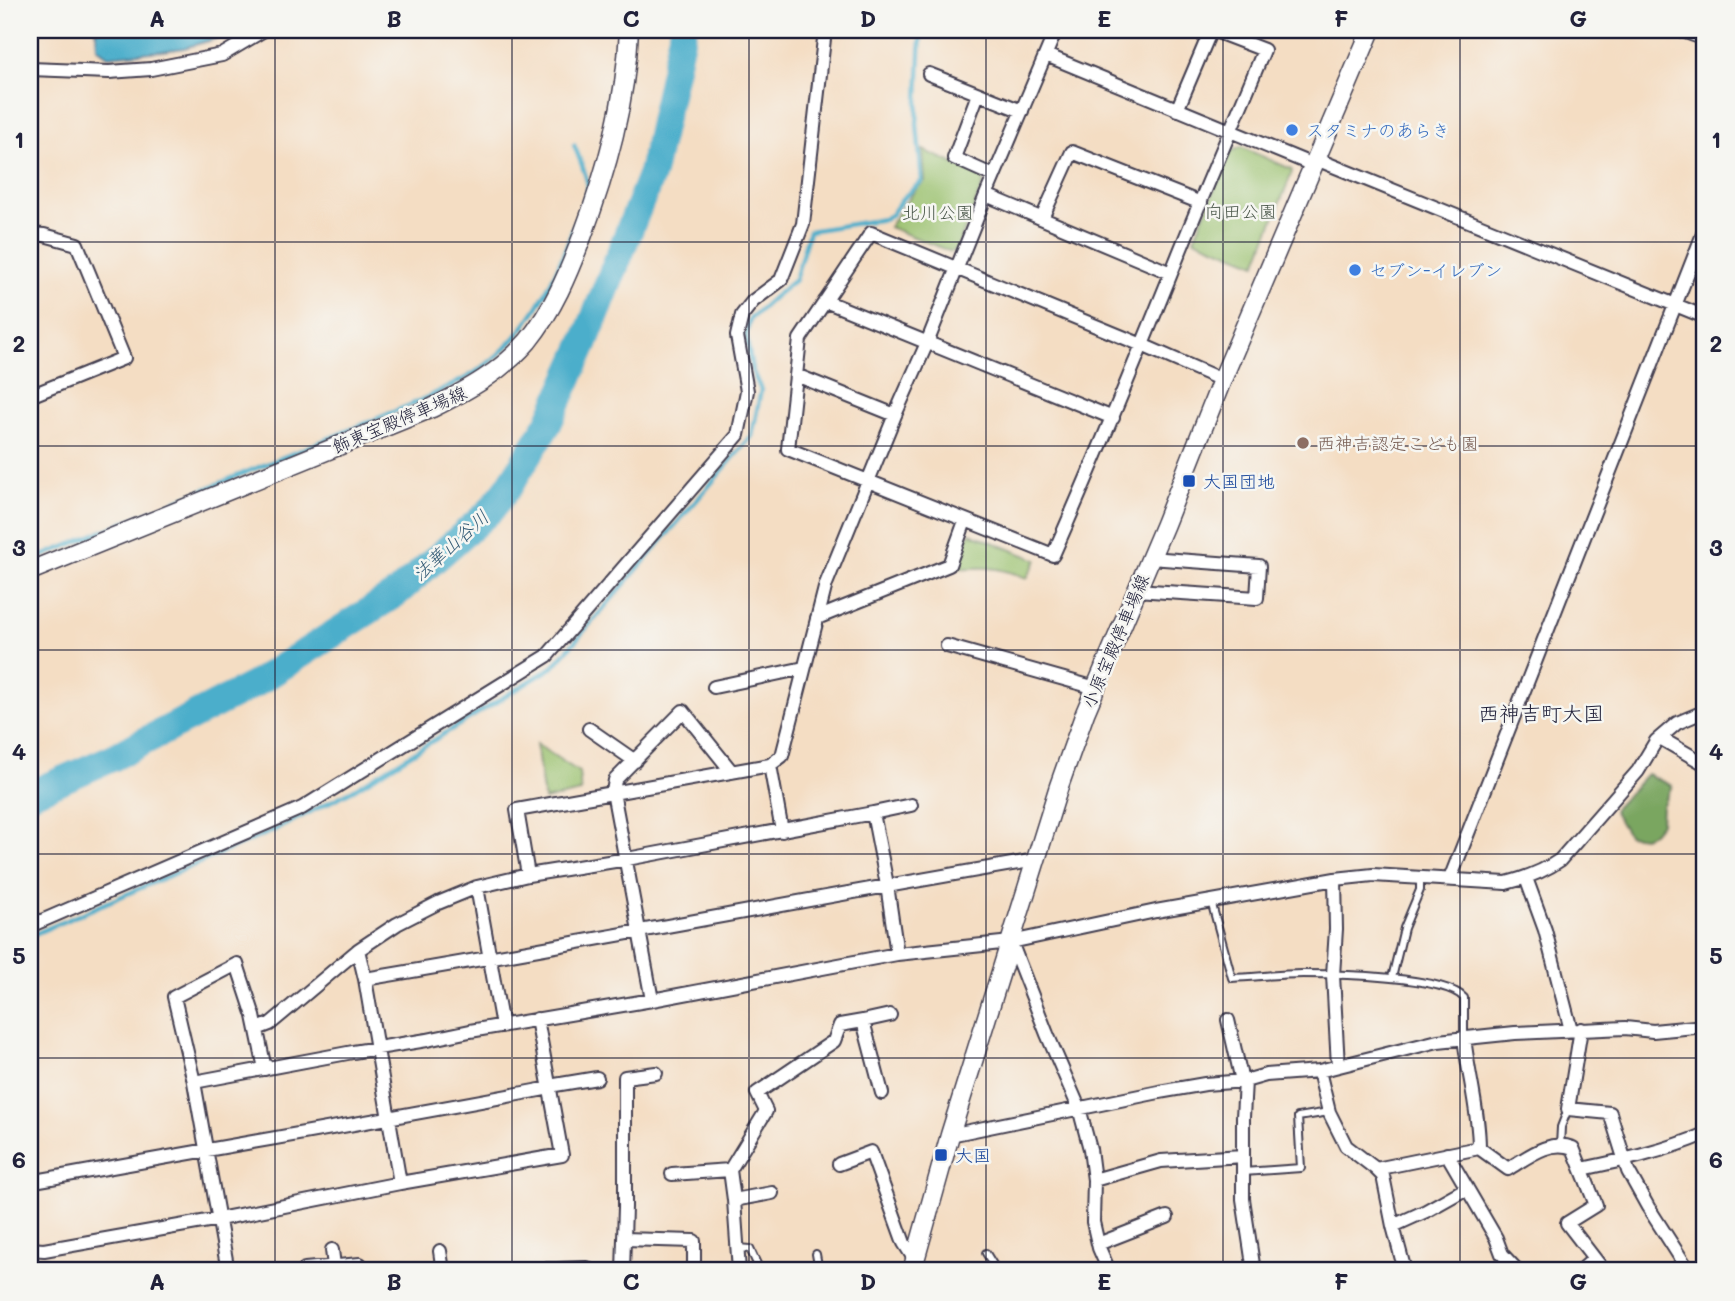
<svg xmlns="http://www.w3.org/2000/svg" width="1735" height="1301" viewBox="0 0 1735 1301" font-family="Mali,'Klee One',sans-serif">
<rect width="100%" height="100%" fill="#f6f6f2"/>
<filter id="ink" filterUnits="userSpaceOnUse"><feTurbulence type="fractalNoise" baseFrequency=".0143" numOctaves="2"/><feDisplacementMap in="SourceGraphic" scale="14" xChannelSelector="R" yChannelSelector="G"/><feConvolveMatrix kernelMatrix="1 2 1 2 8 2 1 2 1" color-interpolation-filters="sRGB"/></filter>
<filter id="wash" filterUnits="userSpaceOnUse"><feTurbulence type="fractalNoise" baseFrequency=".00686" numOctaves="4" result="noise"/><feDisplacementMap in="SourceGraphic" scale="28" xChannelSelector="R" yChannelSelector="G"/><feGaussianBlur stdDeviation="1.57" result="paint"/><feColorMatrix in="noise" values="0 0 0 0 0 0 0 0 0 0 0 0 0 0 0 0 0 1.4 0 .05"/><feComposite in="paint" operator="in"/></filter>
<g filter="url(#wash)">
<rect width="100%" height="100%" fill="#f4ddc3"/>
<path fill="#99c06c" stroke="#5e7154" stroke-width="2" d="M1241,147L1291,169L1292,172L1256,264L1194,239L1230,152Z
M923,150L982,176L984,182L957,248L951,252L889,227L915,190L925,181Z
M970,533L1037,560L1027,578C1014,573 1002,569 988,568C976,567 963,570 953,567Z
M536,744L579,772L581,792L544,800Z"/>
<path fill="#7aa660" stroke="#4e644e" stroke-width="2" d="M1647,774L1672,786L1662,806L1661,823L1653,833L1644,837L1628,835L1613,810Z"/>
<path fill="#4caecb" stroke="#376883" stroke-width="2" d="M96,30H233L215,39L184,48L162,51L108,56L97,48Z"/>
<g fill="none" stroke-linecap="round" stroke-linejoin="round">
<path stroke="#4caecb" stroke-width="4.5" d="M30,561L410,405C433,394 456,385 477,371C527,338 553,285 572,231C575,222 588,194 588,186C587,176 578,155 574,145
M30,936L277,829L353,790L553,667L752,436L761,390L752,370L746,335L750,319L774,297L795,280L809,231L884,219L891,215L903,198L922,181L917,124L921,30"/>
<path stroke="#4caecb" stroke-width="28" d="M30,794L112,758L255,684L397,593L490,511L508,488L548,424L584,344L652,173L683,30"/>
</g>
</g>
<g filter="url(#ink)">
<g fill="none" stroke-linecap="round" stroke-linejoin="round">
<defs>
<path id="lane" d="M1211,901L1232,978C1256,977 1280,974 1303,974C1334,974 1446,976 1464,998V1037
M1392,978L1404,928L1420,890V878
M1560,1146L1561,1127L1568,1109
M1243,1172L1301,1168L1298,1117L1329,1112
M738,1248L750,1249L757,1264
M986,1253L997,1271
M816,1254L819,1271"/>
<path id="street" d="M1212,30L1264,50C1233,126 1200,200 1170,276C1132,370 1094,463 1053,555L788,449L800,339L871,233L1142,345L1222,380
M1680,30L1705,39
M1046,55L1313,165
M30,69L109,72L151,69L222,55L264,30
M929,74L1022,111
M978,94L954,158L994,176
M1177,110L1211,30
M1316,159L1705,317
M986,195L1171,273
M1042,218L1072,152L1201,203
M30,234L44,235L77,244L124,358L30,396
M825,301L1113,418
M796,375L895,415
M1136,590L1257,598L1259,566L1150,558
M817,618L949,565L965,521
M947,646L1096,688
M714,687L804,668
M589,729L635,761
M1660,738L1705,764
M873,813L911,805
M782,831L770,765L782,756L826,584L895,415L927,343L986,195L1056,30
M528,875L517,810L770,765
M1526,878L1545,930L1571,1030
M1335,879L1336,929L1333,975L1338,1066
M1450,879L1705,229
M477,887L502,1026
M30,926L302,808L547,656L738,435L747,391L737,336L742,315L753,301L781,280L803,224L825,30
M1011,942L1047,1034L1079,1108L1090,1149L1094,1180L1093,1222L1099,1248L1109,1271
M365,979C589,942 812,898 1036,860
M652,1000L613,792L615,780L683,711L732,772
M1228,1020L1242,1081
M863,1021L890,1015
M257,1029L270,1024L358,950
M1581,1029L1568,1109L1610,1113L1628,1171L1648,1207L1689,1271
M1464,1037C1468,1074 1479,1111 1479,1148L1508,1169C1528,1157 1549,1139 1573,1148L1596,1205L1567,1223L1604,1271
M1319,1071L1329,1112L1346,1146L1376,1169L1383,1176L1393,1226L1405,1271
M1245,1081L1243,1117V1199L1254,1271
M194,1082L353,1052L427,1040L470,1031L652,1000L897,954L1011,942L1156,911L1335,879L1373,875L1506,883C1526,878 1543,872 1560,860L1638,771L1656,741L1677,723L1696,715L1705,714
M549,1086L597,1078
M950,1135L1159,1092L1205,1084L1245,1081L1266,1075L1319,1071L1438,1041L1515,1033L1625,1028L1653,1031L1705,1026
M1447,1154L1496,1238L1502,1254L1518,1271
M839,1164L871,1152L904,1243L915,1260
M1376,1169L1479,1148
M1582,1169C1624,1160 1666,1151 1705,1134
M672,1174L730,1170
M1094,1180L1161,1161L1243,1156
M30,1182C203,1150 377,1121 550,1088
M400,1183L365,979L358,950L397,924L438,903L477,887L528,875L627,859L873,813L887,885L897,954
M734,1200L772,1193
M1393,1226L1426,1211L1467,1188
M624,1239L694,1241V1271
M1098,1244L1167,1217
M30,1249L44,1250L219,1219L400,1183L562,1155L537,1019
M332,1250L334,1266
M440,1251L443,1271
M305,1269L360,1264V1271
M558,1269L587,1268
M228,1271L194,1082L174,997L237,964L254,1016L265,1069
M496,1271L558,1269V1271
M623,1271L625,1207V1077L656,1073
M739,1271L734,1200L730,1170L766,1111L757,1093L834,1041L840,1025L863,1021L882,1093
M1580,1271L1594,1259"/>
<path id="secondary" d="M30,571L432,408C468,390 501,372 528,341C553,310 568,274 582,237C607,170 626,102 629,30
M912,1271L950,1135L1059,786L1085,713L1165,524L1222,380L1371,30"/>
</defs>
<use href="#lane" stroke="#423e4f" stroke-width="10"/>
<use href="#street" stroke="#423e4f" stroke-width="16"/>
<use href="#secondary" stroke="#423e4f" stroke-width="21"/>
<use href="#lane" stroke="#fff" stroke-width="6"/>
<use href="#street" stroke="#fff" stroke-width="12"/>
<use href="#secondary" stroke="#fff" stroke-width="18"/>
</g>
</g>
<path fill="none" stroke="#22223b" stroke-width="2" stroke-opacity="0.55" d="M275,30V1271M512,30V1271M749,30V1271M986,30V1271M1223,30V1271M1460,30V1271M30,242H1705M30,446H1705M30,650H1705M30,854H1705M30,1058H1705"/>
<g fill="#3f7fe0" stroke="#f6f6f2" stroke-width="2.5">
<circle cx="1292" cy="130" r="7"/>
<circle cx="1355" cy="270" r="7"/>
</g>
<circle fill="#8d6e63" stroke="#f6f6f2" stroke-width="2.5" cx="1303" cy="443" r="7"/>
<g fill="#1a4fb4" stroke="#f6f6f2" stroke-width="2.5">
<rect x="1182" y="474" width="14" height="14" rx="3.5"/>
<rect x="934" y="1148" width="14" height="14" rx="3.5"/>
</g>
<g text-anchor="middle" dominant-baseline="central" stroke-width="5" stroke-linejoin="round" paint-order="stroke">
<g font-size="18" fill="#366cbe" stroke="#f6f6f2" text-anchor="start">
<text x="1306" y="130">スタミナのあらき</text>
<text x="1369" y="270">セブン-イレブン</text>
</g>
<g font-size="18" fill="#4c594c" stroke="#f6f6f2">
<text x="1241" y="211">向田公園</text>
<text x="938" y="212">北川公園</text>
</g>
<g font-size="18" fill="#22223b" stroke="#f6f6f2">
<text transform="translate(399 419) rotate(-23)">飾東宝殿停車場線</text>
<text transform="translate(1115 641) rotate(-67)">小原宝殿停車場線</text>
</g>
<g font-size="18" fill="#785e54" stroke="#f6f6f2" text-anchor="start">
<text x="1317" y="443">西神吉認定こども園</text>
</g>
<g font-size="18" fill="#164399" stroke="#f6f6f2" text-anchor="start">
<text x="1203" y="481">大国団地</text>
<text x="955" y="1155">大国</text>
</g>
<g font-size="19" font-style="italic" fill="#335a75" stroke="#f6f6f2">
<text transform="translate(450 545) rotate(-42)">法華山谷川</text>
</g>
<g font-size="21" fill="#22223b" stroke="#f6f6f2">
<text x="1541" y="712">西神吉町大国</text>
</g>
</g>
<rect width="1735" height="1301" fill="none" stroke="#f6f6f2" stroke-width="77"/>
<rect x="38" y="38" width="1658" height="1224" fill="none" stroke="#22223b" stroke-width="2.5"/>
<g font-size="23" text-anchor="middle" font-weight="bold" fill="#22223b">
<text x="157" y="27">A</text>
<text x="394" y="27">B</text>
<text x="631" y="27">C</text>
<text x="868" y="27">D</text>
<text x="1104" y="27">E</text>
<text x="1341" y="27">F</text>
<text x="1578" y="27">G</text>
<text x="19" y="148">1</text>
<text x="1716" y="148">1</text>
<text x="19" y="352">2</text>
<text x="1716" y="352">2</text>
<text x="19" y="556">3</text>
<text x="1716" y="556">3</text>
<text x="19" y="760">4</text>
<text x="1716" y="760">4</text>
<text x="19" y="964">5</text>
<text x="1716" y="964">5</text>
<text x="19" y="1168">6</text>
<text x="1716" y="1168">6</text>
<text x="157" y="1290">A</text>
<text x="394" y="1290">B</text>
<text x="631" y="1290">C</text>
<text x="868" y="1290">D</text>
<text x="1104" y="1290">E</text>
<text x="1341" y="1290">F</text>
<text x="1578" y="1290">G</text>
</g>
</svg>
